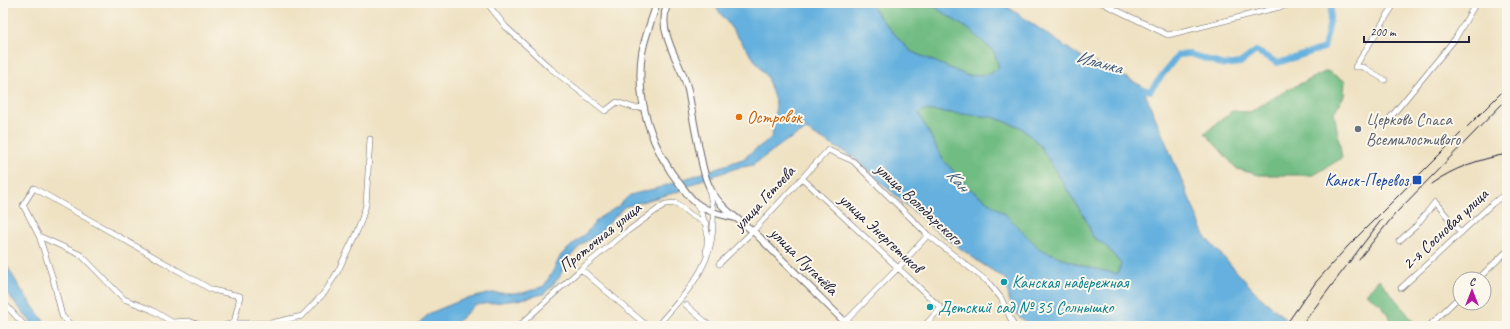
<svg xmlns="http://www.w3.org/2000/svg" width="1510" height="329" viewBox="0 0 1510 329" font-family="Caveat,sans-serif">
<rect width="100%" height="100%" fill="#fbf7ec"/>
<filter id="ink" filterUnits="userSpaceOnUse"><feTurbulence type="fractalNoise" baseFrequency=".025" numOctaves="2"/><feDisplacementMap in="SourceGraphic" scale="8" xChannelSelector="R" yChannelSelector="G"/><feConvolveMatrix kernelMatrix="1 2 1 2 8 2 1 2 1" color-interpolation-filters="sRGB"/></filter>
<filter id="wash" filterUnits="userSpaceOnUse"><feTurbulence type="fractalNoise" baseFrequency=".012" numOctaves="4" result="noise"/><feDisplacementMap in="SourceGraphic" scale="16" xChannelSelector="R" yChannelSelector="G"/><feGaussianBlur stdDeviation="0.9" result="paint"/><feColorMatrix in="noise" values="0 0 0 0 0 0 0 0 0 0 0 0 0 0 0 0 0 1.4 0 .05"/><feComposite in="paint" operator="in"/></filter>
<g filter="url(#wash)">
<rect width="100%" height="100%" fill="#efe2c3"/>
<path fill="#71bc83" stroke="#4a6f5f" d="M870,3H922L933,6L971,31L994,52L999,67L990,74L968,76L910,51L881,19Z
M1327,71L1345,81L1344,96L1334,112L1342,158L1314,175H1259L1237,169L1205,133L1232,111L1250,112L1287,90Z
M923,110L993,117L1020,127L1039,144L1086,220L1093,237L1106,246L1121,264L1117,274L1079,265L1040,249L1005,214L970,189L943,160L919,114Z
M1379,279L1417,326H1385L1391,320L1382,305L1366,294Z"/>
<path fill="#65b0de" stroke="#44698c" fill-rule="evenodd" d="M713,3H870L881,19L910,51L968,76L990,74L999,67L994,52L971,31L933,6L922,3H1002L1085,60L1106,67L1142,86L1206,238L1259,296L1294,326H1032C1010,311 1009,308 1007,282L1004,278L979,262L930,226L853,157L806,130L786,141L753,165L737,168L701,180L677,192L624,207L598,235L583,243L567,260L559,278L544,294L518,300L475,305L453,326H416L430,313L462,300L492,293H523L544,286L553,271L561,255L585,234L599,218L617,207L630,195L661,187L743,159L772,137L776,104L767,77ZM923,110L993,117L1020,127L1039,144L1086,220L1093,237L1106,246L1121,264L1117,274L1079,265L1040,249L1005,214L970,189L943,160L919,114Z
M3,258C15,282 31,305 48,326H34L7,293L3,286Z"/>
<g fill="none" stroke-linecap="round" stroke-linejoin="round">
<path stroke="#65b0de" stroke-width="6" d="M1137,88L1150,91L1178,55L1190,54L1224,65L1240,63L1256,51L1278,63L1324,48L1329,26L1332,3"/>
</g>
</g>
<g filter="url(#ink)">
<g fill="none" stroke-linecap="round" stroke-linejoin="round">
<defs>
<path id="minor" d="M487,3L506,27L550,68L605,111L617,102L635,108L644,107
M1102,3L1168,35L1296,3
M1385,80L1363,67H1355L1395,3
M1385,124L1455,39L1476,3
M802,178L941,308L924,326
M696,204C707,222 709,231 706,253
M39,236L53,279L62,316L72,326
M1399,241L1416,226L1435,202L1461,233
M719,264L753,231L828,150L853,161L928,235L988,282L1001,298L1014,326
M581,269L647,326
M1478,279L1507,251
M1401,288L1492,204L1507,192
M3,302L25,326
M686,305L710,326
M1430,325L1460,296
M202,326L189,321L172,322L152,310L124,299L81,255L39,236L23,205L34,188L212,290L240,296L234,323
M223,326L234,323H271L302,316L325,292L338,271L359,227L366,205L370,139
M519,326L581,269L625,233L665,204L676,203L691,215L707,224
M657,326C688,290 716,265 713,213C713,205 710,197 709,189
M841,326L898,268L928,235"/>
<path id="major" d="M657,3C652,19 645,36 642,53C635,101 652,150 682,187C686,192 691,199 696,203C708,212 722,215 736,218
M667,3C664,14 663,25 667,36C672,55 683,70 688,90C692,111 695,132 700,153C702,164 704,176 709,186C717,205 737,219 753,231L849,326"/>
</defs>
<use href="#minor" stroke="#6a656b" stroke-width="6"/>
<use href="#major" stroke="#6a656b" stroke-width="8"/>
<use href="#minor" stroke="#fff" stroke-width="5"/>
<use href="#major" stroke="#fff" stroke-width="6"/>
<path stroke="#22223b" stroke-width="1" d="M1431,184C1453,168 1480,159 1507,154
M1359,259L1395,214L1507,99
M1285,326L1316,282L1348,246L1507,87
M1301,326L1382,219"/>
</g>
</g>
<circle fill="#e8710a" stroke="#fbf7ec" stroke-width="1.5" cx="739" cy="117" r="4"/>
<circle fill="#6b7280" stroke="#fbf7ec" stroke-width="1.5" cx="1358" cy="129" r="4"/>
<rect fill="#1a4fb4" stroke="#fbf7ec" stroke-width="1.5" x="1412" y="175" width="10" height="10" rx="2"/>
<g fill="#0f9aa8" stroke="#fbf7ec" stroke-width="1.5">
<circle cx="1004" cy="282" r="4"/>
<circle cx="930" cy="307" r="4"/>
</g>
<g text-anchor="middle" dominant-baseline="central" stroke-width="4" stroke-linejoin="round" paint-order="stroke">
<g font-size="17" fill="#c56008" stroke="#fbf7ec" text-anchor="start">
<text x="747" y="117">Островок</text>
</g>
<g font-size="17" fill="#5b616d" stroke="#fbf7ec" text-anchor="start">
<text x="1366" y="119">Церковь Спаса<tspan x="1366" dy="20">Всемилостивого</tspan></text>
</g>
<g font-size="17" fill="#164399" stroke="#fbf7ec" text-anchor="end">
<text x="1408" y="180">Канск-Перевоз</text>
</g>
<g font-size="17" fill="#22223b" stroke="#fbf7ec">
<text transform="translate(764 198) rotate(-47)">улица Гетоева</text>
<text transform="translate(919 204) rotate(43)">улица Володарского</text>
<text transform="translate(1445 229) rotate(-43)">2-я Сосновая улица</text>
<text transform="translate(881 233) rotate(43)">улица Энергетиков</text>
<text transform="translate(600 237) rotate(-39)">Проточная улица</text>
<text transform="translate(804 261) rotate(45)">улица Пугачёва</text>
</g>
<g font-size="17" fill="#0d838f" stroke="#fbf7ec" text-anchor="start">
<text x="1012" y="282">Канская набережная</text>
<text x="938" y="307">Детский сад № 35 Солнышко</text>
</g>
<g font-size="18" font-style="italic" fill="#3d5b7c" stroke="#fbf7ec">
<text transform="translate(1099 62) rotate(15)">Иланка</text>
<text transform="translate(958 180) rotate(48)">Кан</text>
</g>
</g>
<rect width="1510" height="329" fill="none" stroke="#fbf7ec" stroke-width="16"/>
<g transform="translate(1472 291)"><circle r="19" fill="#fbf7ec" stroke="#a4a2a5"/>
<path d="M0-3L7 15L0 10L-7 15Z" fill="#b5179e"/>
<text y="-6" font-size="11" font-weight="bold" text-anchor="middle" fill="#22223b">С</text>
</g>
<path d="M1364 36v6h105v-6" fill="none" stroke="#22223b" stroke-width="2"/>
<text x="1370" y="36" font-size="12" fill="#22223b" stroke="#fbf7ec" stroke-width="3" paint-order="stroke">200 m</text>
</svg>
